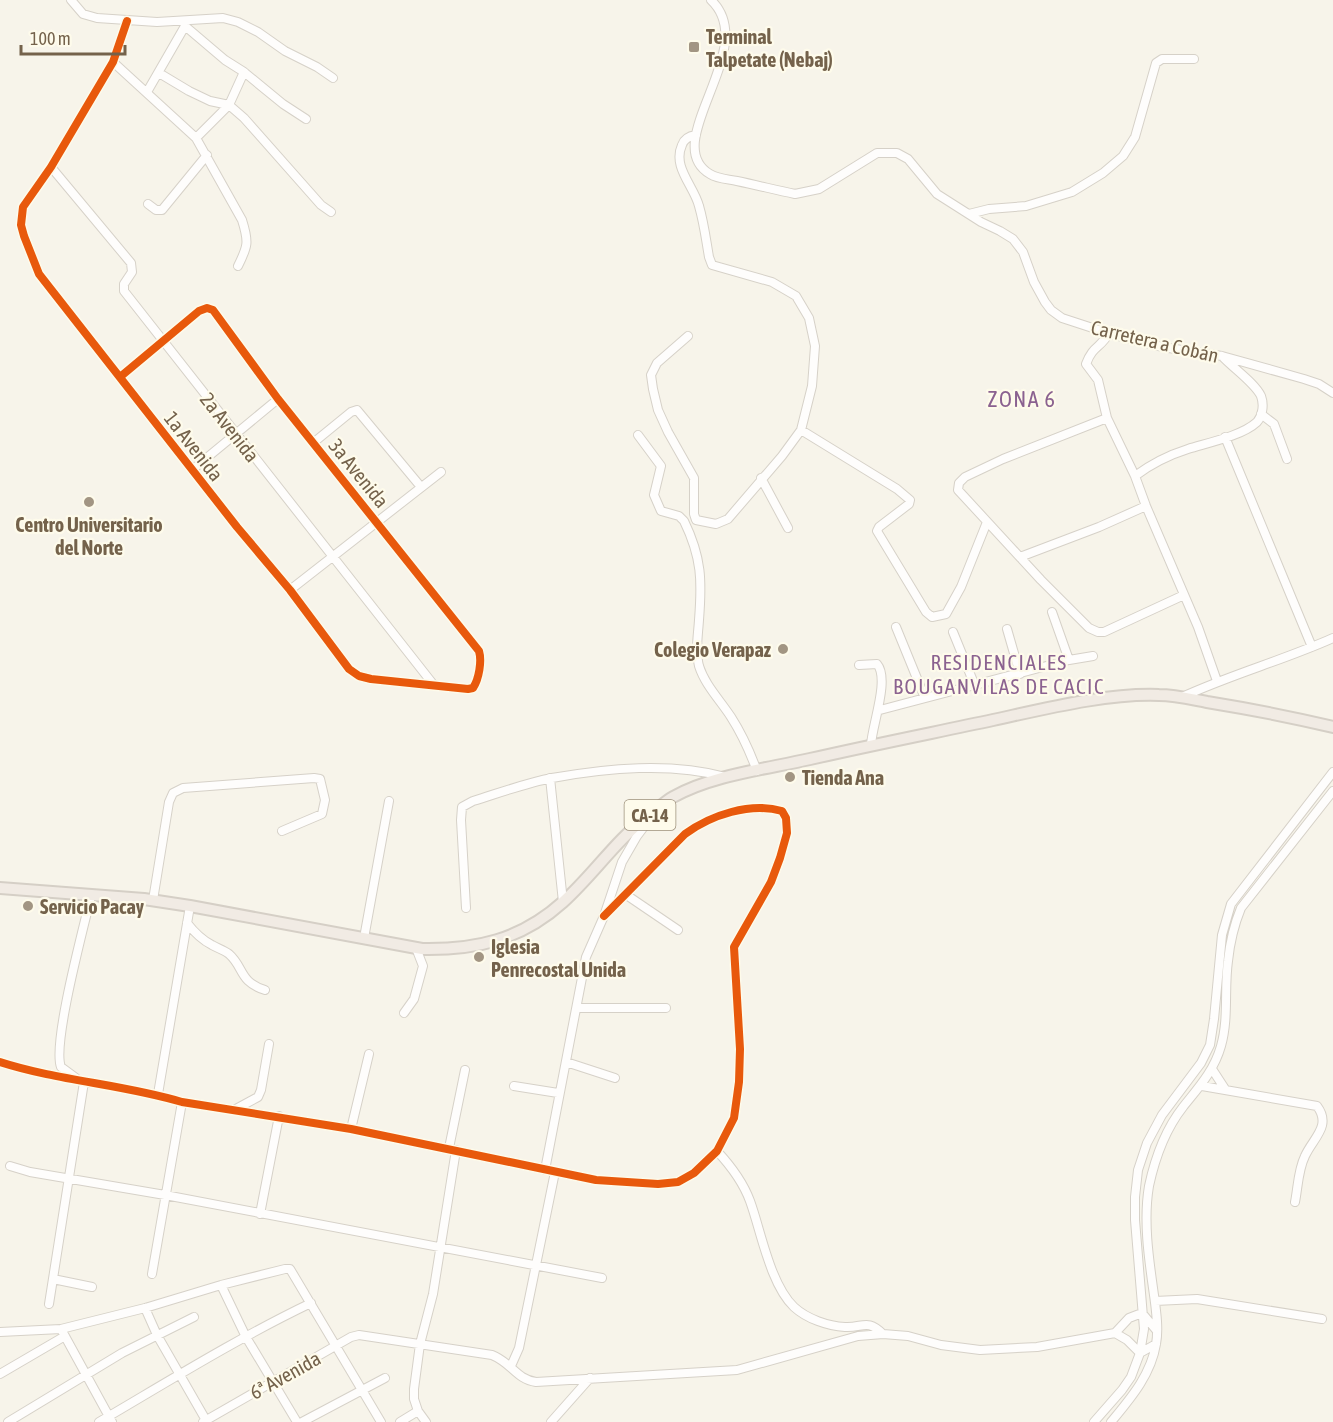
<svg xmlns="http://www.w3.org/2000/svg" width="1333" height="1422" viewBox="0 0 1333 1422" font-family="'Asap Condensed',sans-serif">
<rect width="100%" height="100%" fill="#f7f4ea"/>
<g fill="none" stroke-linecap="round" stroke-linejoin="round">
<defs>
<path id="minor" d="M71,0L83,14L97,18L157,22L223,18L238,22L258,32L285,51L317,67L333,78
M711,0C762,48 657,143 710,174C718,179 728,179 737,181C756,185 776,190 795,194L819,189L877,153H897L908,159L937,194L981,222L1000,231L1013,239L1023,252L1034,282L1045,302L1051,310L1062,318L1114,335L1162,347L1222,356L1304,379L1319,384L1333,393
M185,26L225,60L244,72L283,104L306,119
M113,62L196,138L242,220C249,242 248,246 238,266
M159,73L189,91L210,101L229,105L244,118L321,205L331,212
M147,92L185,26V23
M196,138L229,105L244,72
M51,167L131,263L132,272L124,284V291L433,684
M148,204L156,210H162L207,155
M969,214L989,209L1026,206L1072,192L1103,173L1123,156L1135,137L1156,63L1162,59H1194
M1109,333C1101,348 1093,345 1086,364L1098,380L1107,418L1135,476L1146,506L1198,627L1217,681
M688,336L657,363L651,375L653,389L658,410L668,432L694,478V514L696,520L716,524L728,519L782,456L801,430L812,386L815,346L809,318L796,296L772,282L712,265L709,257C706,240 704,223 699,206C694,186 672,167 682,145C684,139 689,136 696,135
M120,377L199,311L207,308L213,310L278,399L479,651C482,661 479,679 473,688L468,689L371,679L359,676L349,669L290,590L237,527L39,274L24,236L21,225L23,207L51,167L113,62L127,21
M1261,414L1274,424L1287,459
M1107,418L1003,459L965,477L959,483L958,490L1041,580L1089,628L1098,632H1104L1184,595
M801,430L897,489L910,500L909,504L879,527L877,531L926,612L932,617L946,614L961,587L987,522
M638,435L661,466L654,495L661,511L679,516L684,521C702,558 702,581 699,620C698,636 695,651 699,666C705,685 720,700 731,717C742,734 750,752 757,771
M1225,437L1312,647
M313,443L351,412L357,410L421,487
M192,470L278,399
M1135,476C1151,464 1169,455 1188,449C1207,443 1242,436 1257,422C1263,415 1264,404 1261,396C1255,383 1233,368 1222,356
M761,478L788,528
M1020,557L1099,527L1146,506
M290,590L441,472
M1052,612L1069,660
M896,627L925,698
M1007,629L1020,674
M953,632L975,686
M859,665L877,664C890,679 872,725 871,745
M1182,697C1232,674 1284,660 1333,638
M880,710L1069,660L1093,656
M550,778L563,902
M625,894L678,930
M153,900L169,802L173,793L183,788L314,778L320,779L325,800L322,814L282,831
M466,908L461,820L462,807L473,801C499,793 526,783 552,778C608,768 670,762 726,777
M187,923C194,932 202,940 212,945C217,948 224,950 229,954C244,967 239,982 265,990
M364,938L389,801
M577,1008H666
M404,1013L414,999L423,966L416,948
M0,1062C59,1081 122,1084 182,1102L351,1129L596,1180L658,1184L678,1182L694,1173L717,1151L734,1118L739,1082L740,1049L734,947L771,882L780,858L787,833L786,818L782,811C750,802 711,815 685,834L604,916
M566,1062L615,1078
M1212,1069L1225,1089
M76,1078L61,1067C52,1044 84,926 91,896
M514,1086L558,1093
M1202,1086L1317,1106C1332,1126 1313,1138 1305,1156C1298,1170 1298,1187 1295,1202
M158,1094L190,906
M234,1110L258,1097L261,1090L269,1044
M351,1129L369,1054
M449,1148L465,1070
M717,1151C730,1165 743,1182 750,1201C761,1231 770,1284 794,1307C807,1319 828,1326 845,1327C863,1328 867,1318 883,1334
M10,1166L30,1172L165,1195L602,1278
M545,1170L586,957L604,916L622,862L637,836L652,816
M260,1214L279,1116
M152,1274L182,1102
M53,1279L92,1287
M221,1285L246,1337L297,1422
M1155,1301L1197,1299L1322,1319
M49,1304L84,1082
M145,1308L157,1335L207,1422
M61,1329L112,1422
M0,1332L61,1329L145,1308L221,1285L285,1269H290L381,1422
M1115,1333L1129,1318L1142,1313L1157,1331
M511,1366L519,1348L555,1172
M0,1374L65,1336
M8,1422L122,1353L194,1317
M99,1422C169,1381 238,1338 311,1303
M203,1422L351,1337L359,1335L492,1355C512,1363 516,1379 536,1382L737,1370L858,1336L883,1334L908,1336L941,1345L980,1350L1037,1347L1115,1333L1127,1340L1140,1353L1156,1344
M302,1422L385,1378
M400,1422L418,1411
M426,1422L418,1411L414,1399V1389L420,1344L433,1294L456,1150
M551,1422L590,1378
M1094,1422L1122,1390L1131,1377L1140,1353L1144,1329L1135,1220V1197L1138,1170L1147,1143L1162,1115L1201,1063L1210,1045L1214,1019L1222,935L1231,904L1333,772
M1111,1422C1130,1399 1151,1375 1156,1344C1159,1329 1156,1310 1154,1295C1149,1260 1143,1221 1149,1186C1155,1158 1165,1130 1183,1107C1198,1088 1214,1071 1221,1046C1229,1018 1224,989 1228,961C1230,942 1234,925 1241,908L1333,791"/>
<path id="highway" d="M0,888L144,899L190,906L422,949C476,950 521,940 563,902C594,874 615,841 649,815C657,810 664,802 673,797C712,775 766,769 810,759C871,745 932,733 993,720C1044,709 1107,693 1159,695C1175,695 1191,699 1207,702C1250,709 1291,717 1333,727"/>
</defs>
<use href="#minor" stroke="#d6d1c8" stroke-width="10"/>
<use href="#highway" stroke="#d5cfc6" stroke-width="14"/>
<use href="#minor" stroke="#fefdfc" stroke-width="8"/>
<use href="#highway" stroke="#f1ebe4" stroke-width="10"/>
<defs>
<path id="cycleway" d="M120,377L199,311L207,308L213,310L278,399L479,651C482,661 479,679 473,688L468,689L371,679L359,676L349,669L290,590L237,527L39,274L24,236L21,225L23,207L51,167L113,62L127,21
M0,1062C59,1081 122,1084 182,1102L351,1129L596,1180L658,1184L678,1182L694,1173L717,1151L734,1118L739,1082L740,1049L734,947L771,882L780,858L787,833L786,818L782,811C750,802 711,815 685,834L604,916"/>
</defs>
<use href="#cycleway" stroke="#fefbeb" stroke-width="11"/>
<use href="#cycleway" stroke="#e8590c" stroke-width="8"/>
</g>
<g fill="#a29583" stroke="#fefbeb" stroke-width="2">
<rect x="688" y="41" width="12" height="12" rx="3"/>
<circle cx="89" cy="502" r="6"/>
<circle cx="783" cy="649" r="6"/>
<circle cx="790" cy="777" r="6"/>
<circle cx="28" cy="906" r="6"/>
<circle cx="479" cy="957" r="6"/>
</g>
<g text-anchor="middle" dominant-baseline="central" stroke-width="4.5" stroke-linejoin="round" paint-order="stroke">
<rect fill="#fefbeb" stroke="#9d907b" stroke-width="1.5" x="624.5" y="800" width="51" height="30" rx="4.5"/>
<g font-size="18" font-weight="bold" fill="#74624b">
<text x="650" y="815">CA-14</text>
</g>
<g font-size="20" font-weight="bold" fill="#74624b" stroke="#fefbeb" text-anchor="start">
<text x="706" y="36">Terminal<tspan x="706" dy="23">Talpetate (Nebaj)</tspan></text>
<text x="89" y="524" text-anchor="middle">Centro Universitario<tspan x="89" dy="23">del Norte</tspan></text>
<text x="771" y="649" text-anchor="end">Colegio Verapaz</text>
<text x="802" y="777">Tienda Ana</text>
<text x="40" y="906">Servicio Pacay</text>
<text x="491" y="946">Iglesia<tspan x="491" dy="23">Penrecostal Unida</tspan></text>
</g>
<g font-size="20" fill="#74624b" stroke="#fefbeb">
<text transform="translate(1155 341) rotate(13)">Carretera a Cobán</text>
<text transform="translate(230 427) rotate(52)">2a Avenida</text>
<text transform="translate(194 446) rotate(52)">1a Avenida</text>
<text transform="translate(359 473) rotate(51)">3a Avenida</text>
<text transform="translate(285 1375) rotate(-29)">6ª Avenida</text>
</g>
<g font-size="21" letter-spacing="1.5" fill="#8b6290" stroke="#fefbeb">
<text x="999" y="662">RESIDENCIALES<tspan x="999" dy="24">BOUGANVILAS DE CACIC</tspan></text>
</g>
<g font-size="22" letter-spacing="1.5" fill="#8b6290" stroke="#fefbeb">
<text x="1022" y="399">ZONA 6</text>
</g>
</g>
<path d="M21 45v9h104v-9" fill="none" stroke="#74624b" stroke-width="3"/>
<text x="30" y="45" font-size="18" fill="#74624b" stroke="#fefbeb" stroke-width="4.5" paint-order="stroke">100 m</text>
</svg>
